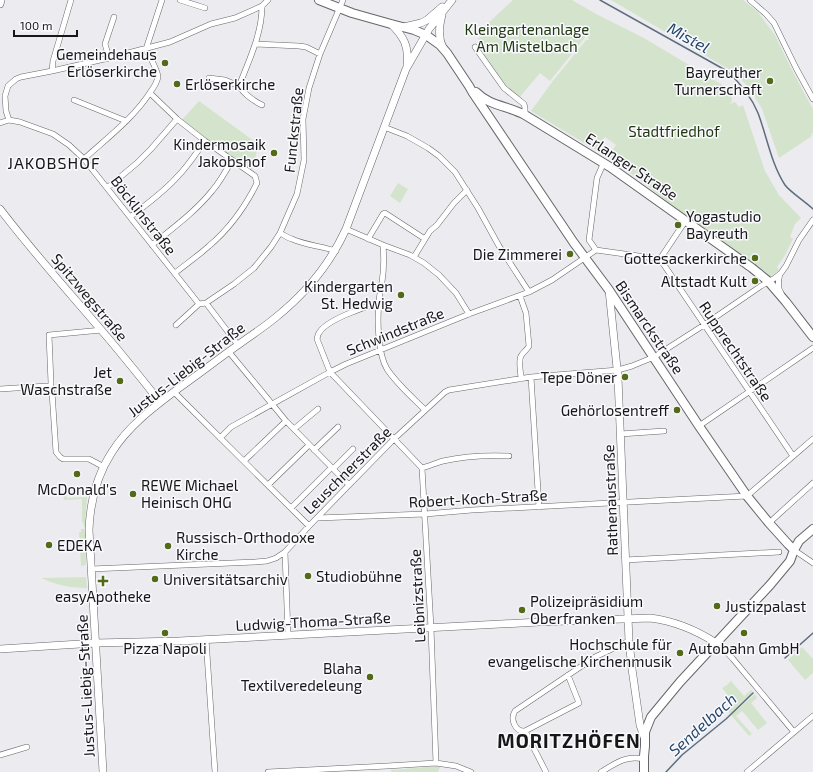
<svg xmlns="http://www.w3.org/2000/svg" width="813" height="772" viewBox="0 0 813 772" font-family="'Exo 2',sans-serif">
<rect width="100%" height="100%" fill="#ececf0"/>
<path fill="#d4e4cc" d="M513,0H572L598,15L644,38L731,90L732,101L729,104L735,102L739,107L743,105L765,171L779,195L801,218L795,224L790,237L793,239L785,255L777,267L779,270L771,278L758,266L691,222L643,182L608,157L616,145L605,137L596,150L531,111L552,82L586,40H589L587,35L550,81L540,73L519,98L506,86L482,54L483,45L478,39L487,31L485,26Z
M611,0H743L757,11L775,35L785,56L802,89L813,109V133L811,134L812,136L779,158L762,109L749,88L735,73Z
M199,101L254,141L258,147L252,171L180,122Z
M398,183L408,189L400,203L390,196Z
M63,494H66L67,498L87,497L85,527H84L83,522H82V499L64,500Z
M81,529H85L86,565L81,566L79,532H81Z
M86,577L87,588C70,588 57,585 41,578Z
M802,647L813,659V673L805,680L788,660Z
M731,681L744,696L751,690L753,692L730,714L728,710L735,704L722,688L727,685Z
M755,694L757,698L751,703L767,723L758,730L742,711L736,716L752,734L749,736L731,715Z
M438,766L440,767L438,772H391V770Z"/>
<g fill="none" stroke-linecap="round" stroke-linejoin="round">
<path stroke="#5e6d7e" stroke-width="1.5" d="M600,0L727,71C740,83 751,96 758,113C767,137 771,163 785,185C790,192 806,202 813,209
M785,658L813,633
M666,772L682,755L726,719L753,693"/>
<defs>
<path id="street" d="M180,0L205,8
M750,0L766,14L774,23L796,68L813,99
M256,44L299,46L306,47L320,54
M475,47L504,88L524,104L525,108V115
M109,58L105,44L114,17
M52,71L53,61L71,0
M209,78L225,80L239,86
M150,93L177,119L205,141L255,176L257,183C245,207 229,229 209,246C198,256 186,264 175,273
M74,100L126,121
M262,105C252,100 245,95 239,86C249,60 262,34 262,6
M9,120L6,111L5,96L8,86L16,79L21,77L52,71L109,58L170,42L211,24L235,18L262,6L268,0
M0,123L9,120L20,122L53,134L69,145L84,159L199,304
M384,127L407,136L428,148L439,156L455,172L478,208L499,246L529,292
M84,159C107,138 134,118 151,91C154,87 157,82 158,77C158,71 149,55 146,49L162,0
M107,188L137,163L151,149L177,119
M130,217C147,204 164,192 178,176C188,166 196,153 205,141
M346,229L383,245L410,255L424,263L439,275L456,293L469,314
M280,233C284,235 288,238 292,239C305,245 321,246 336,251
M368,239L383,214L385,213L425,239
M152,245C173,228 195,212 212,191C220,182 226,171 232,160
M383,245C384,257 384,270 382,282C381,289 379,296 379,303C377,321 378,354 387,369C397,384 412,397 425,410
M596,250L589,240L597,178L604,162
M414,257L425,239L430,231L437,225L454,203L467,190
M660,259L686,220
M780,274C778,281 777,287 781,293
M520,296L526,313L529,346C527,350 523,352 521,356C518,361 521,373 521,379
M206,303L234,284L254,268L271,247L280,233L297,194L304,160L303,119L309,88L320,54L343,0
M379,303C364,307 326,320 319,333C317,335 318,337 317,339L330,372L422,468L431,628L436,763
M176,325L199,304L206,303L238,345
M102,330L49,335L51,383L50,388L52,392L56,452L60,457L63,459H89L104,467
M229,352L286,421L349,485
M531,377L539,507
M0,389L47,386L50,388
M174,392L309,526
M699,426L813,348
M294,429L318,409
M620,434L664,431
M220,438L231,427L330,372L346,364L469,314L529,292L552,280L596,250L660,259L793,456
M314,450L338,427
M244,461L286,421
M422,468C429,466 436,463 443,461C465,456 487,455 509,456
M333,469L353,449
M268,485L309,445
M291,508L331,468
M317,518L425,514L472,510L747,496L813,439
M769,523L813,483
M794,550L813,563
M285,552L288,635
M625,560L779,552
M91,569L255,562L267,561L276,558L285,552L309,526L394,439L445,392L449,390L531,377L618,370L632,366L654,357L704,325L761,286L775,278L781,273L786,266L799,240L813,220
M206,639L215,772
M716,643L724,649L733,659L794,732
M525,731C515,732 510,719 515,711L595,657L629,641
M525,731L579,703L568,675
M525,731L546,772
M0,755L27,747
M268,772L387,766L436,763L456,766L471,772
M601,772C616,763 626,755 644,759
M747,772L813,716"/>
<path id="secondary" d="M0,4L1,0
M442,15C439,27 438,37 443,48
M391,24C404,37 409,46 407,65
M404,27L421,23L427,20L442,7
M0,209C32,251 68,291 102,331C122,354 141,378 160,402
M609,290L618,378L629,641L632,669L640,725L644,737
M0,649L96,643L179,641L539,622L650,618C674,621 696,630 716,643
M103,772L89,530C90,503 97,475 112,452C129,425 154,407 179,388C199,374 218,359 238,345C250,336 263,328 275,318C305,294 330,264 346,229L406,69L429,29L452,0"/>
<path id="primary" d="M319,0L352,13L391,24L414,30L426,35L440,45L447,53L469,86L473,93L574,243L609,290L699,426L747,496L769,523L788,544L794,550
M476,92C489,106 509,106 525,115L610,167L752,268L768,281L786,302L813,337
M644,772V756L645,746V732L651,717L680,682L770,585L790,561L794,550L799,541L813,529"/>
</defs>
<use href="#street" stroke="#66666a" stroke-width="6"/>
<use href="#secondary" stroke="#66666a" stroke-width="8"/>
<use href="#primary" stroke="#66666a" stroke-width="10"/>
<use href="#street" stroke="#fff" stroke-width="5"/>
<use href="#secondary" stroke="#fff" stroke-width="7"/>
<use href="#primary" stroke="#fff" stroke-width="8"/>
</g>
<g fill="#536a19" stroke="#f9f9fe" stroke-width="1.5">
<circle cx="165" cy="63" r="4"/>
<circle cx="770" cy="81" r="4"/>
<circle cx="177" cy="84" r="4"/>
<circle cx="274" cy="153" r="4"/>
<circle cx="678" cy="225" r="4"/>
<circle cx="570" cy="254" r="4"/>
<circle cx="755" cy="258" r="4"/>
<circle cx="755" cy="281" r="4"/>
<circle cx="401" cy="295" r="4"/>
<circle cx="625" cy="377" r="4"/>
<circle cx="120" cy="381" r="4"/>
<circle cx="677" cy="410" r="4"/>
<circle cx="77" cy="474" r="4"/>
<circle cx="133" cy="494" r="4"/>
<circle cx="49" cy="545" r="4"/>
<circle cx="168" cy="546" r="4"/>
<circle cx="308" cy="576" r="4"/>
<circle cx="155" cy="579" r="4"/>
<path d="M101 575h4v4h4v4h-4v4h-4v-4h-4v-4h4z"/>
<circle cx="717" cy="606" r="4"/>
<circle cx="522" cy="610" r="4"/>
<circle cx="165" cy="633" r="4"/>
<circle cx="744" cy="633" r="4"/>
<circle cx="680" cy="653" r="4"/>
<circle cx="370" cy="677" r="4"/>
</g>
<g text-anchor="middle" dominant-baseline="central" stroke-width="3" stroke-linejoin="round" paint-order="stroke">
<g font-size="15" fill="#213910" stroke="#f9f9fe">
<text x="527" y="29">Kleingartenanlage<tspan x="527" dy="17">Am Mistelbach</tspan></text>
<text x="674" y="131">Stadtfriedhof</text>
</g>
<g font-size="15" fill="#171718" stroke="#f9f9fe" text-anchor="end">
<text x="157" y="54">Gemeindehaus<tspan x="157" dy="17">Erlöserkirche</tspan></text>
<text x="762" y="72">Bayreuther<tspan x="762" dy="17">Turnerschaft</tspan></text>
<text x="185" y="84" text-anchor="start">Erlöserkirche</text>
<text x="266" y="144">Kindermosaik<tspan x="266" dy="17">Jakobshof</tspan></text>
<text x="686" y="216" text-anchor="start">Yogastudio<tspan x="686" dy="17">Bayreuth</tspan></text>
<text x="562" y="254">Die Zimmerei</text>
<text x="747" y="258">Gottesackerkirche</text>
<text x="747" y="281">Altstadt Kult</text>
<text x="393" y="286">Kindergarten<tspan x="393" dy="17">St. Hedwig</tspan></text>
<text x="112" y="372">Jet<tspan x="112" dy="17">Waschstraße</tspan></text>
<text x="617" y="377">Tepe Döner</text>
<text x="669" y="410">Gehörlosentreff</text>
<text x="141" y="485" text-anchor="start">REWE Michael<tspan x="141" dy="17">Heinisch OHG</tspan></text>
<text x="77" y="489" text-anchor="middle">McDonald's</text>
<text x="176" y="537" text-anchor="start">Russisch-Orthodoxe<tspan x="176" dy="17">Kirche</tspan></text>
<text x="57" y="545" text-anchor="start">EDEKA</text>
<text x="316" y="576" text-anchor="start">Studiobühne</text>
<text x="163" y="579" text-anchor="start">Universitätsarchiv</text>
<text x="103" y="596" text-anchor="middle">easyApotheke</text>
<text x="530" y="601" text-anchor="start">Polizeipräsidium<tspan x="530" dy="17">Oberfranken</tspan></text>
<text x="725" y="606" text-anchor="start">Justizpalast</text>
<text x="672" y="644">Hochschule für<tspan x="672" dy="17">evangelische Kirchenmusik</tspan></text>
<text x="165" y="648" text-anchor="middle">Pizza Napoli</text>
<text x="744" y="648" text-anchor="middle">Autobahn GmbH</text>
<text x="362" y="668">Blaha<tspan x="362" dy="17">Textilveredeleung</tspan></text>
</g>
<g font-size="15" fill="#171718" stroke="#f9f9fe">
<text transform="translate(293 130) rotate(-84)">Funckstraße</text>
<text transform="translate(632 166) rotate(34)">Erlanger Straße</text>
<text transform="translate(144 215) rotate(52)">Böcklinstraße</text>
<text transform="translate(90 297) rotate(50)">Spitzwegstraße</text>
<text transform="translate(650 327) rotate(56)">Bismarckstraße</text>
<text transform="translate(395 331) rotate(-22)">Schwindstraße</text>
<text transform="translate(736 351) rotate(56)">Rupprechtstraße</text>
<text transform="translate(186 369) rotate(-38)">Justus-Liebig-Straße</text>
<text transform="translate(347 470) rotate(-45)">Leuschnerstraße</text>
<text transform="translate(478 498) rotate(-3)">Robert-Koch-Straße</text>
<text transform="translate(610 500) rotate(-92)">Rathenaustraße</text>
<text transform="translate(417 596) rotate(-93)">Leibnizstraße</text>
<text transform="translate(313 621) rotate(-3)">Ludwig-Thoma-Straße</text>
<text transform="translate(85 686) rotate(-93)">Justus-Liebig-Straße</text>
</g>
<g font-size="16" font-style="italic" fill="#25486b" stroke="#f9f9fe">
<text transform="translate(689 37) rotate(29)">Mistel</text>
<text transform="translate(702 724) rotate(-42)">Sendelbach</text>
</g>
<g font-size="16" letter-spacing="1" fill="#171718" stroke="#f9f9fe">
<text x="54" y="162">JAKOBSHOF</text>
</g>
<g font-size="19" font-weight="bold" letter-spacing="1" fill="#171718" stroke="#f9f9fe">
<text x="569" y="740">MORITZHÖFEN</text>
</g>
</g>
<path d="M14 30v6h63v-6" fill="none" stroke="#171718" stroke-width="2"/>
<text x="20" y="30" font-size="12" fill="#171718" stroke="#f9f9fe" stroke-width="3" paint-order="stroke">100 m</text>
</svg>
